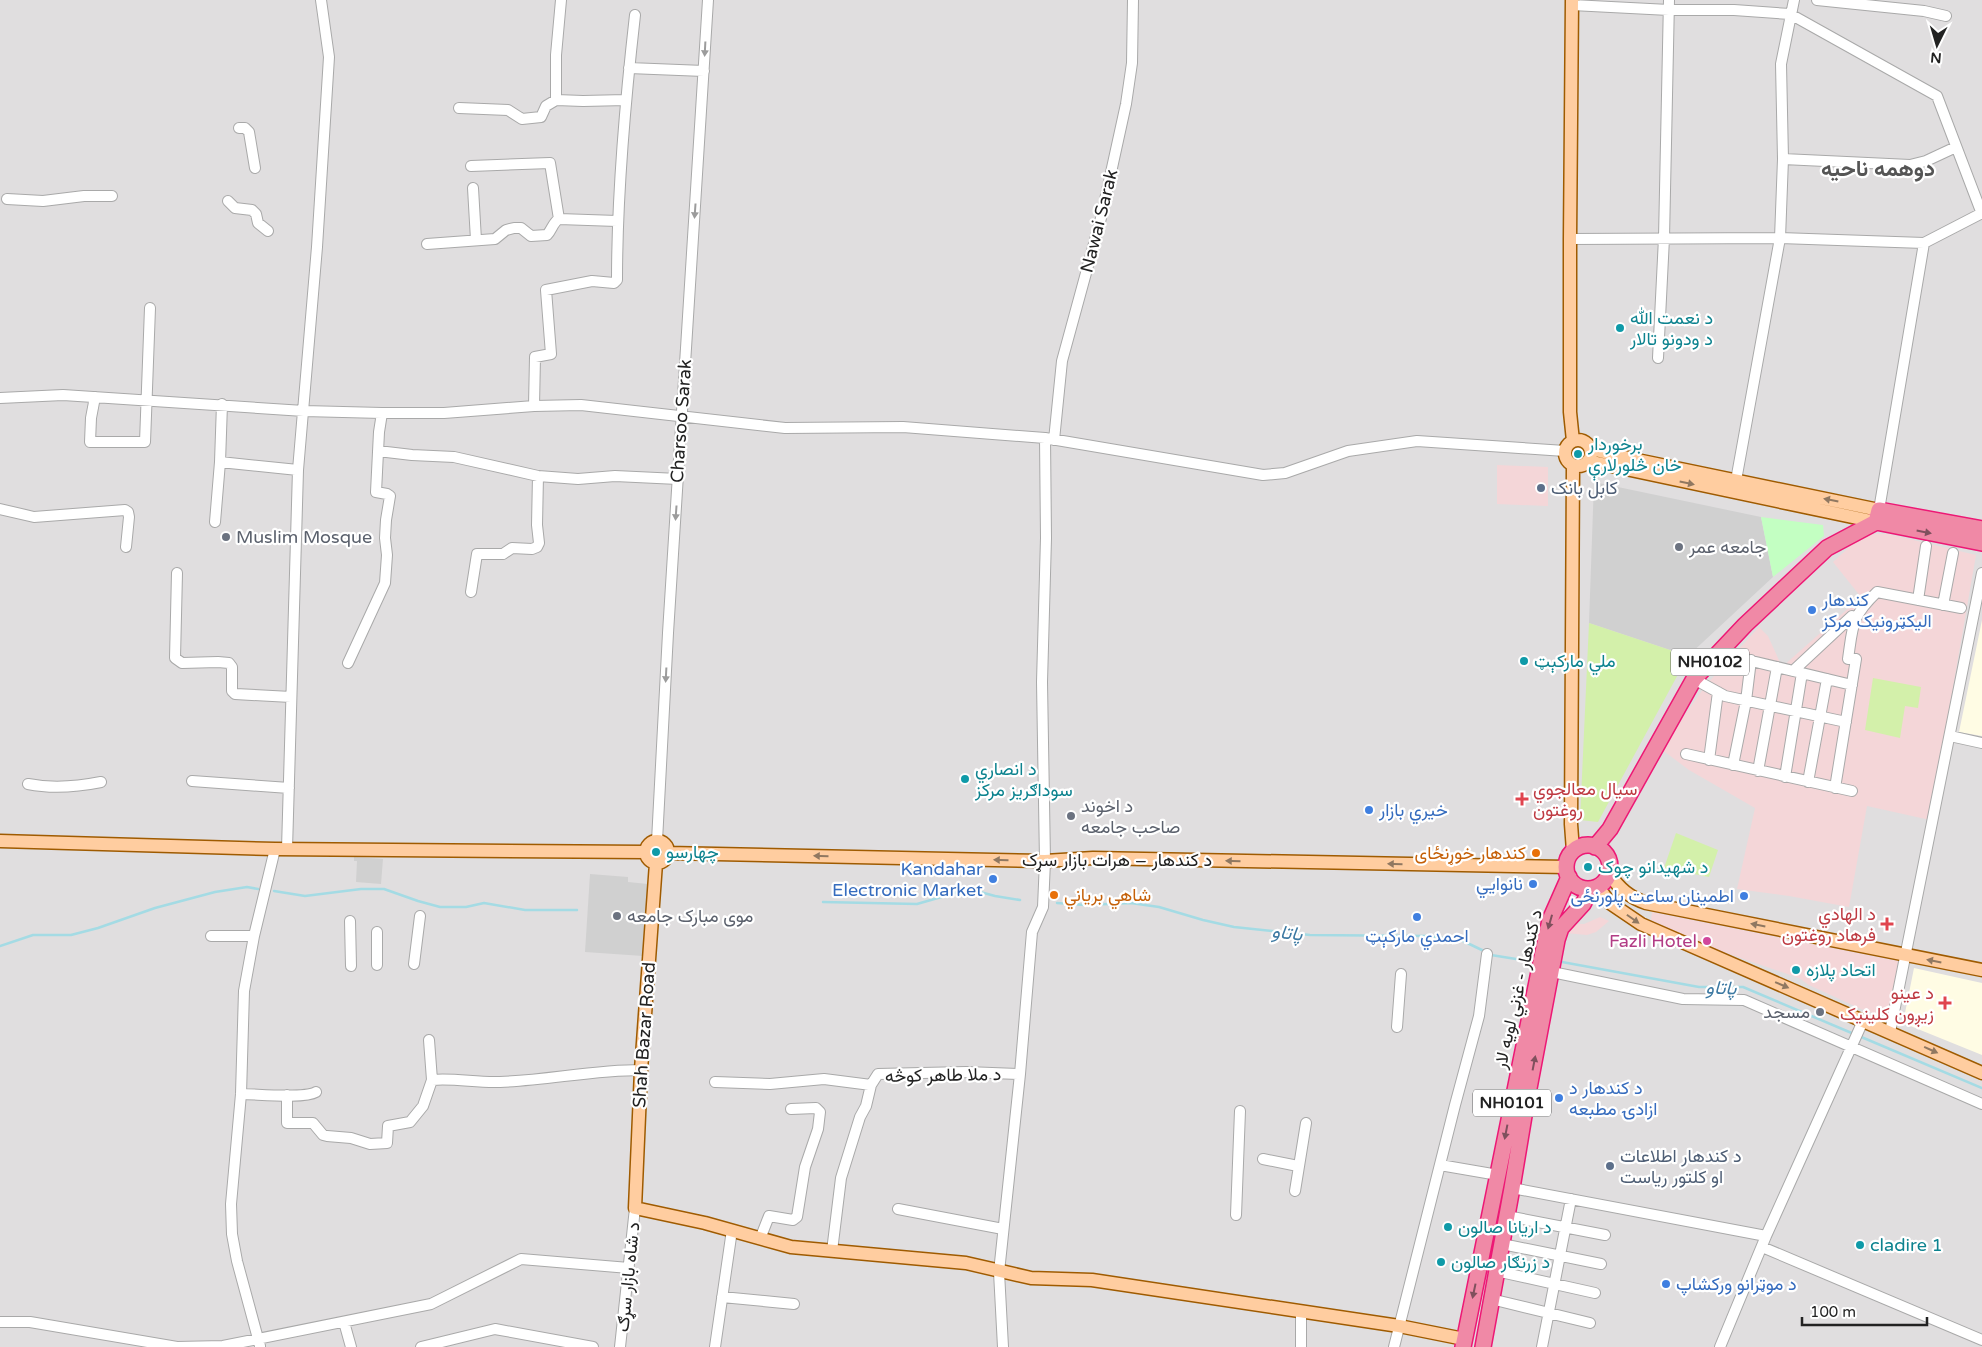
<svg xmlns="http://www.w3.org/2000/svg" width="1982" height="1347" viewBox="0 0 1982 1347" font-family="'Varela Round',Vazirmatn,sans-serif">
<rect width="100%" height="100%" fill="#f3eee8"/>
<path fill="#e0dedf" d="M0,0H1982V1347H0Z"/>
<path fill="#f4d6d8" d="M1497,465L1548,467V506L1497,504Z
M1871,534H1888L1976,555L1930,820L1867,806L1849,907L1789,896L1737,889L1755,808L1689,770L1661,749L1706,685L1759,627L1768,636L1782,667L1861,597L1833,562L1858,539Z
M1652,912L1903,962L1891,1014L1885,1017L1861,1009L1809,985L1799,978L1703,945L1651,920Z
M1600,917L1609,921L1596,932L1587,935L1566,933L1575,924H1584Z"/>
<path fill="#fffce4" d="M1982,620V736L1959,732Z
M1914,968L1982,983V1055L1903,1023Z"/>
<path fill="#d0d0d0" d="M1594,482L1761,517L1773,577L1688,656L1589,623Z
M354,857L383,859L381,884L356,882L357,861H354Z
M590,874L628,877V882L648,884L643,956L585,952Z"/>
<path fill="#d3f0aa" d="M1589,623L1688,656L1598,822L1580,820Z
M1873,678L1921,687L1918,708L1905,706L1900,738L1865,730Z
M1676,833L1718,850L1709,877L1664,868Z"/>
<path fill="#c3ffc2" d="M1761,517L1823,525L1824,536L1773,577Z"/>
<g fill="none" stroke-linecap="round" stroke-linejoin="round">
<path stroke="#a4dbe4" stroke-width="2.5" d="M274,891L305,896L361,889H384L418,901L440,907H466L484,903L525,910H577
M823,902L917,904L969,889L995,896L1020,900
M1057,903L1085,905L1131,903L1159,907L1203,920L1234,927L1310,935L1427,936L1461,940L1486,952
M0,946L33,935H71L98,928L155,908L215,892L247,887L258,889
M1491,955L1516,959
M1562,962L1699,987H1743L1854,1034
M1859,1036L1982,1088"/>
<defs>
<path id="minor" d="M1817,0L1924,11L1946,16
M1572,5L1669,10H1734L1790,14L1937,96L1982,214
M629,68L704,71
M556,100V55L561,0
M459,108L508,110L522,119L541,117L546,106L556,100L583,101L626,100
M239,128H245L249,132L255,168
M1783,159L1910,165L1926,161L1956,147
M471,166L550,163L559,219
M473,188L476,240
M7,199L43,201L84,196H112
M228,201L235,208L252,210L256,214L258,223L268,231
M1570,239L1780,238L1924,243
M427,244L495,239L506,230L514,228H521L531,236L547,235C552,230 553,222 559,219L617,221
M1658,358L1664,238L1669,0
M95,397L91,418L90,442H145L150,308
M0,398L63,395L304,411L382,413H444L534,406L581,405L785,428L903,427L1045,438L1263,475L1285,473L1348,451L1417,441L1565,451
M534,406L535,357L551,354L546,290L592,281L614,283L617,280C617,192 625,103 635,15
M1054,440L1062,361L1101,218L1126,104L1132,63L1133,0
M378,451L412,455L454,457L538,476L578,479L615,476L678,479
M220,462L298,470
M1735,486L1780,238L1783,159L1781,64L1794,0
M0,509L34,517L125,510L128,512L129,517L126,547
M1879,510L1924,243L1982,213
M215,522L220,462L222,404
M177,573L175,658L182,663L218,662L229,663L232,667V691L235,694L291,697
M471,592L477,554H503L512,548L532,549L537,547L539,543L537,525L538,476
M1918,600L1926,546
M1943,605L1953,553
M1735,657L1852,685
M348,663L385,583L387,555L385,538L386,520L390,496L387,494L376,492L379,432L382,413
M1793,671L1852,616
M1694,679L1725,696L1846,722
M1950,736L1982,743
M1686,754L1852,791
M1709,760L1718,692
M1733,765L1746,701L1751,660
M1758,771L1777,667
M1785,777L1802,673
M192,781L289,788
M1808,782L1827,679
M28,784C53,789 76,787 101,782
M1835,788L1856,659H1848C1853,625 1851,617 1877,592L1961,608
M657,841L668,633L708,0
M287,849L298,470L317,247L329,57L321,0
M350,921L351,966
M377,932V965
M211,936H254
M414,964L420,916
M1552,972L1683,999L1744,1000L1982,1104
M1397,1027L1401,974
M1890,1032L1982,573
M429,1040L432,1080
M715,1082L770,1084L824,1079L871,1085
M241,1094C257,1094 304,1099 316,1092
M287,1095V1123H313L323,1135L327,1136L351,1138L370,1144L387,1143L388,1126L410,1122L423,1106L432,1080C455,1078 477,1083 500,1082C548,1080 594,1070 641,1070
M1263,1159L1298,1166
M1440,1165L1498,1175
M1512,1188L1766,1236
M1295,1191L1306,1123
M898,1209L1003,1229
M1236,1215L1240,1111
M1507,1216L1605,1235
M760,1239L769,1216L793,1220L797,1217L805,1167L818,1129L820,1112L816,1108L791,1109
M1502,1244L1601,1264
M1762,1247L1982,1340
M832,1251L841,1178L860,1117L866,1106L871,1085L878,1074L966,1072L1020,1074
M1496,1271L1595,1293
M722,1297L794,1304
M1491,1299L1590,1323
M0,1322H30L177,1347L223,1346L431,1304L521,1259L629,1268
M344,1322L351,1347
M260,1346L237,1261L232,1234L231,1204L241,1094L244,991L254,936L275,849
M421,1347L495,1329L593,1347
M620,1347L635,1208
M715,1347L732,1230
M1003,1347L999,1272L1020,1074L1032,932L1043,907L1045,861L1042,682L1046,538L1045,438
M1301,1347V1311
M1394,1347L1455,1105L1479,1016L1487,954
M1542,1347L1571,1199
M1720,1347L1766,1236L1863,1021"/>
<path id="major" d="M1572,0L1570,239V412L1573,441
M1565 453a13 13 0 1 1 26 0a13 13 0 1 1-26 0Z
M1591,449L1637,460L1879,510
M1588,461L1876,522
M1573,465L1571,824L1573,851
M0,841L275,849L646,852
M646 852a11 11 0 1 1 22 0a11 11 0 1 1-22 0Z
M668,853L1045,861L1093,858L1567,867
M656,863L641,1070L635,1208L705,1223L791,1247L966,1263L1031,1278L1092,1280L1399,1326L1464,1339
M1609,874C1620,889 1629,897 1646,903L1982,970
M1598,887L1610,903L1641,924L1982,1073"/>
<path id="highway" d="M1876,522L1879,510L1982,529
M1566 867a22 22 0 1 1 44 0a22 22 0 1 1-44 0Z
M1595,847L1610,829L1694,679L1745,625L1827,548L1876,522L1982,543
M1463,1347L1542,957L1550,920L1569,877
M1483,1347L1512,1188L1526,1104L1557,940L1561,928L1583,904L1591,889"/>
</defs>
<use href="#minor" stroke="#a9a9a9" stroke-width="12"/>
<use href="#major" stroke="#9f5b00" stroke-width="15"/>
<use href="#highway" stroke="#ed1875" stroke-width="18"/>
<use href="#minor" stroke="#fff" stroke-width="10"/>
<use href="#major" stroke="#ffcda0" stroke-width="12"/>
<use href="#highway" stroke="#f089a6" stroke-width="15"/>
</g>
<defs><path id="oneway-solid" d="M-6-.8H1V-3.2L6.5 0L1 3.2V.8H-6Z" transform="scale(1.25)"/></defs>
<g fill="#9c9c9c">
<use href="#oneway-solid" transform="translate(705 49) rotate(93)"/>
<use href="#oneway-solid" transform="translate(695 211) rotate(94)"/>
<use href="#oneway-solid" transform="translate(676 513) rotate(94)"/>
<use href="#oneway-solid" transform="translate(666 675) rotate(93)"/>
</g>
<g fill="#907861">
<use href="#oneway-solid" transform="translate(1687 483) rotate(12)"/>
<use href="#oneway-solid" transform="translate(1831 500) rotate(-169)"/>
<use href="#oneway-solid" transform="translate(821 856) rotate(-179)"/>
<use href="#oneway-solid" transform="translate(1001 860) rotate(-179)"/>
<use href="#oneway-solid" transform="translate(1233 861) rotate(-179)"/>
<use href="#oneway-solid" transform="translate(1395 864) rotate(-179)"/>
<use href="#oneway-solid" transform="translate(1633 919) rotate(35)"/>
<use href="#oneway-solid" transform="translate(1758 925) rotate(-169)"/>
<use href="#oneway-solid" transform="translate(1934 961) rotate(-169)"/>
<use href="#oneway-solid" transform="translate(1782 985) rotate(23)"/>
<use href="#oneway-solid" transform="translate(1931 1050) rotate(24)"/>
</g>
<g fill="#7f505d">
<use href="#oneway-solid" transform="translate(1924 532) rotate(11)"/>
<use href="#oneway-solid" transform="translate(1550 922) rotate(106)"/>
<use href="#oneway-solid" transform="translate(1534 1063) rotate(-79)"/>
<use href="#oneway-solid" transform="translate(1506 1132) rotate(101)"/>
<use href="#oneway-solid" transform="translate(1474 1291) rotate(102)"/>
</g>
<g fill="#0f9aa8" stroke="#fff" stroke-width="2">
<circle cx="1620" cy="328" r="5"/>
<circle cx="1578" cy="454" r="5"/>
<circle cx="1524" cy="661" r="5"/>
<circle cx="965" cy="779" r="5"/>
<circle cx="656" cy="852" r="5"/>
<circle cx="1588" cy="867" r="5"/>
<circle cx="1796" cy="970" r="5"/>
<circle cx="1448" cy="1227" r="5"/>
<circle cx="1860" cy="1245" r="5"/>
<circle cx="1441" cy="1262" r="5"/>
</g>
<g fill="#5c6f8a" stroke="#fff" stroke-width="2">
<circle cx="1541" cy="488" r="5"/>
<circle cx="1610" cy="1166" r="5"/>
</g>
<g fill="#6b7280" stroke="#fff" stroke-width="2">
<circle cx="226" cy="537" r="5"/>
<circle cx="1679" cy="547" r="5"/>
<circle cx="1071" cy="816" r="5"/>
<circle cx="617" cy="916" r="5"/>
<circle cx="1820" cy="1012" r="5"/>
</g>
<g fill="#3f7fe0" stroke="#fff" stroke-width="2">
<circle cx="1812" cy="610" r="5"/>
<circle cx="1369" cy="810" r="5"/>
<circle cx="993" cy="879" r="5"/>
<circle cx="1533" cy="884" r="5"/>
<circle cx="1744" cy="896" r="5"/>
<circle cx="1417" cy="917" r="5"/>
<circle cx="1559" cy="1098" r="5"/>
<circle cx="1666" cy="1284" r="5"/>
</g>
<g fill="#e0444e" stroke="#fff" stroke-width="2">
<path d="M1519.5 791.5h5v5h5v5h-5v5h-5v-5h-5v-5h5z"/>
<path d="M1884.5 916.5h5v5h5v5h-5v5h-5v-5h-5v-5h5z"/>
<path d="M1942.5 995.5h5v5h5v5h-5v5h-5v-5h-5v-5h5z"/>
</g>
<g fill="#e8710a" stroke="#fff" stroke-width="2">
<circle cx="1536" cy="853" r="5"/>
<circle cx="1054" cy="895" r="5"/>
</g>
<circle fill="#d1479c" stroke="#fff" stroke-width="2" cx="1707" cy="941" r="5"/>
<g text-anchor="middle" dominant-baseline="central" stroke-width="4.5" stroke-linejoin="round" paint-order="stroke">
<g fill="#fff" stroke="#646464" stroke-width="1">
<rect x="1671" y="648.5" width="78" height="27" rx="4"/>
<rect x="1473" y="1089.5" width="78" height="27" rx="4"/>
</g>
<g font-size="16" font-weight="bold" fill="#222">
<text x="1710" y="662">NH0102</text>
<text x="1512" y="1103">NH0101</text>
</g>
<g font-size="18" fill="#222" stroke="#fff">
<text transform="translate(1099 221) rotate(-76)">Nawai Sarak</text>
<text transform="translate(681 421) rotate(-86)">Charsoo Sarak</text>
<text x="1117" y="860">د کندهار – هرات بازار سړک</text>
<text transform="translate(1518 989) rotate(-77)">د کندهار - غزني لويه لار</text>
<text transform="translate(644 1035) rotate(-86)">Shah Bazar Road</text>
<text transform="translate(943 1075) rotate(-1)">د ملا طاهر کوڅه</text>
<text transform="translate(628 1277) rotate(-84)">د شاه بازار سړګ</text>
</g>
<g font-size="18" fill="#0d838f" stroke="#fff" text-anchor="start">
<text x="1630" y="318">د نعمت الله<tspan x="1630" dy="21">د ودونو تالار</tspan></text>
<text x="1588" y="444">برخوردار<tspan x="1588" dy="21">خان څلورلارې</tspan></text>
<text x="1534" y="661">ملي مارکېټ</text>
<text x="975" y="769">د انصاري<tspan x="975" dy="21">سوداګریز مرکز</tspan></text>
<text x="666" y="852">چهارسو</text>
<text x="1598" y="867">د شهيدانو چوک</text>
<text x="1806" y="970">اتحاد پلازه</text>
<text x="1458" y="1227">د اریانا صالون</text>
<text x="1870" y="1245">cladire 1</text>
<text x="1451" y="1262">د زرنګار صالون</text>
</g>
<g font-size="18" fill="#4e5e75" stroke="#fff" text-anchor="start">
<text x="1551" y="488">کابل بانک</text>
<text x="1620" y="1156">د کندهار اطلاعات<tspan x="1620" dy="21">او کلتور رياست</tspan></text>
</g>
<g font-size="18" fill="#5b616d" stroke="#fff" text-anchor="start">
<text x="236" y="537">Muslim Mosque</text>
<text x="1689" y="547">جامعه عمر</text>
<text x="1081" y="806">د اخوند<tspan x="1081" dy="21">صاحب جامعه</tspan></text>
<text x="627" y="916">موی مبارک جامعه</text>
<text x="1810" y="1012" text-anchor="end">مسجد</text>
</g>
<g font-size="18" fill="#366cbe" stroke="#fff" text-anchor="start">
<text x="1822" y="600">کندهار<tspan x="1822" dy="21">الیکټرونیک مرکز</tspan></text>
<text x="1379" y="810">خیري بازار</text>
<text x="983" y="869" text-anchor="end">Kandahar<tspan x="983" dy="21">Electronic Market</tspan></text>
<text x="1523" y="884" text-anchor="end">نانوايي</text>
<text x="1734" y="896" text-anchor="end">اطمینان ساعت پلورنځی</text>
<text x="1417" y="936" text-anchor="middle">احمدي مارکېټ</text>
<text x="1569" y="1088">د کندهار د<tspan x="1569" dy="21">ازادۍ مطبعه</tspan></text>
<text x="1676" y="1284">د موټرانو ورکشاپ</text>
</g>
<g font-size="18" fill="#be3a42" stroke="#fff" text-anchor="end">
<text x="1533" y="789" text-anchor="start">سيال معالجوي<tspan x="1533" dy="21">روغتون</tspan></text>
<text x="1876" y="914">د الهادي<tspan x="1876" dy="21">فرهاد روغتون</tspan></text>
<text x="1934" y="993">د عینو<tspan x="1934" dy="21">زیږون کلینیک</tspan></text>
</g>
<g font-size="18" fill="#c56008" stroke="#fff" text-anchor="end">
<text x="1526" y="853">کندهار خوړنځای</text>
<text x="1064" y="895" text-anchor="start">شاهي برياني</text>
</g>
<g font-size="18" fill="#b23c85" stroke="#fff" text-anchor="end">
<text x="1697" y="941">Fazli Hotel</text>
</g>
<g font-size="19" font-style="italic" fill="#3c79a2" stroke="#fff">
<text transform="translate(1287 933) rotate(6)">پاتاو</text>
<text transform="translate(1721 988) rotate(2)">پاتاو</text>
</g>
<g font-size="22" font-weight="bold" fill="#555" stroke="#fff">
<text x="1878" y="169">دوهمه ناحیه</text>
</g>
</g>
<g transform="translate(1937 45) rotate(185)" stroke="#ffffff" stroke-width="4" paint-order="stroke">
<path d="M0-4L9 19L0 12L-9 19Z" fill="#222222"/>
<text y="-8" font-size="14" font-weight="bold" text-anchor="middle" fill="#222222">N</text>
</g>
<path d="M1802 1317v8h125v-8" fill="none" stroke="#222222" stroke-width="2.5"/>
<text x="1810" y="1317" font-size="15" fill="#222222" stroke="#ffffff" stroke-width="4" paint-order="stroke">100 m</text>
</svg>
